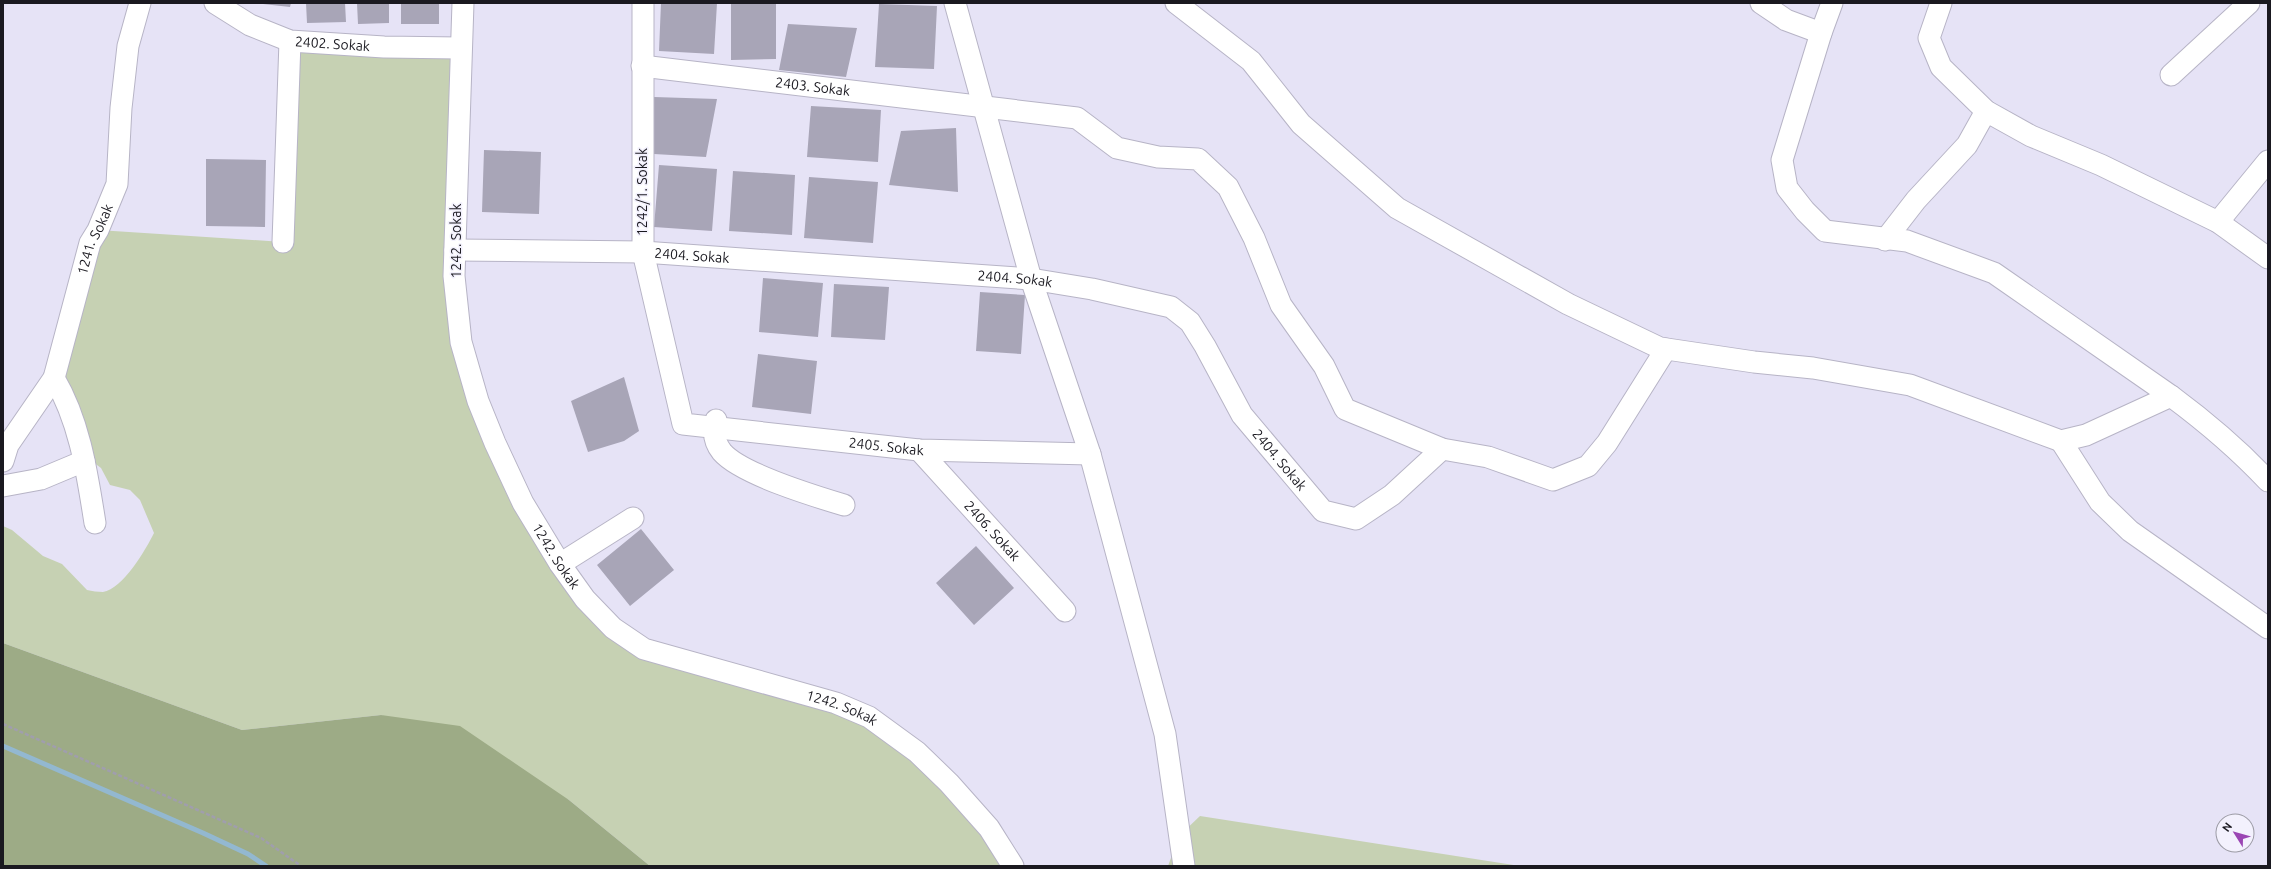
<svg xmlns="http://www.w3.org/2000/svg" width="2271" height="869" viewBox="0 0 2271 869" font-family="Ubuntu,sans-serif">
<rect width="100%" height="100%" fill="#e6e3f6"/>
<path fill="#c6d1b3" d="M290,41L460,48L454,276L495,443L613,628L836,703L917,752L1013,866H650L569,800L381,715L242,730L3,643V526L12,530L43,556L62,564L87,590C92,591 98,592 103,592C123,589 146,549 154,533L140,500L130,490L110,485L101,468L93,462L54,378L98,230L283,242Z
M1200,816L1520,866H1168L1179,836Z"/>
<path fill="#9dab86" d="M3,643L242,730L381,715L460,726L569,800L650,866H3Z"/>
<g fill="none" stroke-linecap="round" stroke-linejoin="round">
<path stroke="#93b8d0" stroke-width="5" d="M3,746L203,833L248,854L266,866"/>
</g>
<path fill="#a8a5b7" d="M253,3H291L290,7Z
M306,3H345L346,22L307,23Z
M357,3H389V23L358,24Z
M401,3H439V24H401Z
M661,3H717L714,54L659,51Z
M731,3H776V59L731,60Z
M879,4L937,6L934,69L875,67Z
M788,24L857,28L846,77L779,70Z
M654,97L717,99L706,157L654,154Z
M811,106L881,110L878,162L807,157Z
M956,128L958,192L889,185L901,131Z
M484,150L541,152L539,214L482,212Z
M206,159L266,160L265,227L206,226Z
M659,165L717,169L712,231L654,227Z
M733,171L795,175L792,235L729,231Z
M809,177L878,182L873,243L804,238Z
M763,278L823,283L818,337L759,332Z
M834,284L889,287L885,340L831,337Z
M980,292L1025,295L1021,354L976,351Z
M758,354L817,361L811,414L752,407Z
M624,377L639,431L624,441L588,452L571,401Z
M641,529L674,570L630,606L597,565Z
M976,546L1014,588L974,625L936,583Z"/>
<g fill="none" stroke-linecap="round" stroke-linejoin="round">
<defs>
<g id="minor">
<path id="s1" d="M215,3L250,25L290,41L384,47L460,48"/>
<path id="s2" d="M463,3L454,276L461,342L478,401L495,443L523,503L560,564L585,599L613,628L644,649L836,703L869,717L917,752L949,783L989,828L1013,866"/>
<path id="s3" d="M643,3V252L683,424L919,450L1090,454"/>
<path d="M955,3L1031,279L1090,454L1165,734L1184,866"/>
<path d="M1176,3L1251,61L1301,124L1397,208L1568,304L1660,348L1754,362L1813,368L1910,385L2061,441L2086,435L2171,396C2206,422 2238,449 2268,481"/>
<path d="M1761,3L1786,20L1821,33"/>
<path d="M1832,3L1821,33L1782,160L1787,188L1805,211L1825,231L1907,241L1994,273L2171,396"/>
<path d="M1941,3L1929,38L1941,67L1986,111L2031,136L2101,165L2218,222L2268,258"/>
<path id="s4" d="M642,66L1077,118L1117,148L1158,157L1198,159L1228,187L1254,238L1281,305L1324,366L1345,409L1442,449L1488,457L1553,480L1588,466L1607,443L1666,349"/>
<path d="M2171,75L2249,3"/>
<path d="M2218,222L2268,161"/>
<path d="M1885,240L1916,200L1967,145L1986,111"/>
<path d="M283,242L290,41"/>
<path id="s5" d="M455,250L643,252L1031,279L1092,289L1171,307L1190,322L1205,346L1242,415L1323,511L1356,519L1392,495L1442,449"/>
<path d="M54,378C80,422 87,473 95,523"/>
<path d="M716,420C713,431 714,442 722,452C741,474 814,496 844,505"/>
<path d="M2061,441L2100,502L2130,531L2268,628"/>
<path id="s6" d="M919,450L1065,611"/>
<path id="s7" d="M3,461L8,445L54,378L90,243L98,230L117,184L121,108L128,46L140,3"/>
<path d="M3,486L41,479L84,461"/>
<path d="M560,564L633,518"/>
</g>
</defs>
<use href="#minor" stroke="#b7b4c6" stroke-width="23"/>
<path stroke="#a09ead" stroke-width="2.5" stroke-dasharray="4 2" stroke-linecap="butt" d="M3,724L261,838L301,866"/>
<use href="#minor" stroke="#fff" stroke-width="21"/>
</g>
<g text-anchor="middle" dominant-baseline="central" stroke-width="3" stroke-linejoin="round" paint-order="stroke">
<g font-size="14" fill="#1a1920" stroke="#f3f1fd">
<text stroke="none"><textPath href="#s1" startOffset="127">2402. Sokak</textPath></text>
<text stroke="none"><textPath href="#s4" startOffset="172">2403. Sokak</textPath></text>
<text transform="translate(642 192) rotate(-90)">1242/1. Sokak</text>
<text stroke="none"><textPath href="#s7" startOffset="243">1241. Sokak</textPath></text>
<text transform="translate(456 241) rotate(-90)">1242. Sokak</text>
<text stroke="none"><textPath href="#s5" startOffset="237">2404. Sokak</textPath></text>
<text stroke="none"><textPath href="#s5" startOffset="561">2404. Sokak</textPath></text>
<text stroke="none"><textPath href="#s3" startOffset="630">2405. Sokak</textPath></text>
<text stroke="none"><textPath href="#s5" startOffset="909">2404. Sokak</textPath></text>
<text stroke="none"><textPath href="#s6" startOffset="109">2406. Sokak</textPath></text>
<text stroke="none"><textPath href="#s2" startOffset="575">1242. Sokak</textPath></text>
<text stroke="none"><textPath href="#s2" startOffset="911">1242. Sokak</textPath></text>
</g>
</g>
<rect width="2271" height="869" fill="none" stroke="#1a1920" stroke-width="8"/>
<g transform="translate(2235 833) rotate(307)"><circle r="19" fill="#f3f1fd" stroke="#9c9ba5"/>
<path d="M0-3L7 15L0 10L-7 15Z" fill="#9a45b3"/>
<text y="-6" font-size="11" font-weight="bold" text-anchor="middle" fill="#1a1920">N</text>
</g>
</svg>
